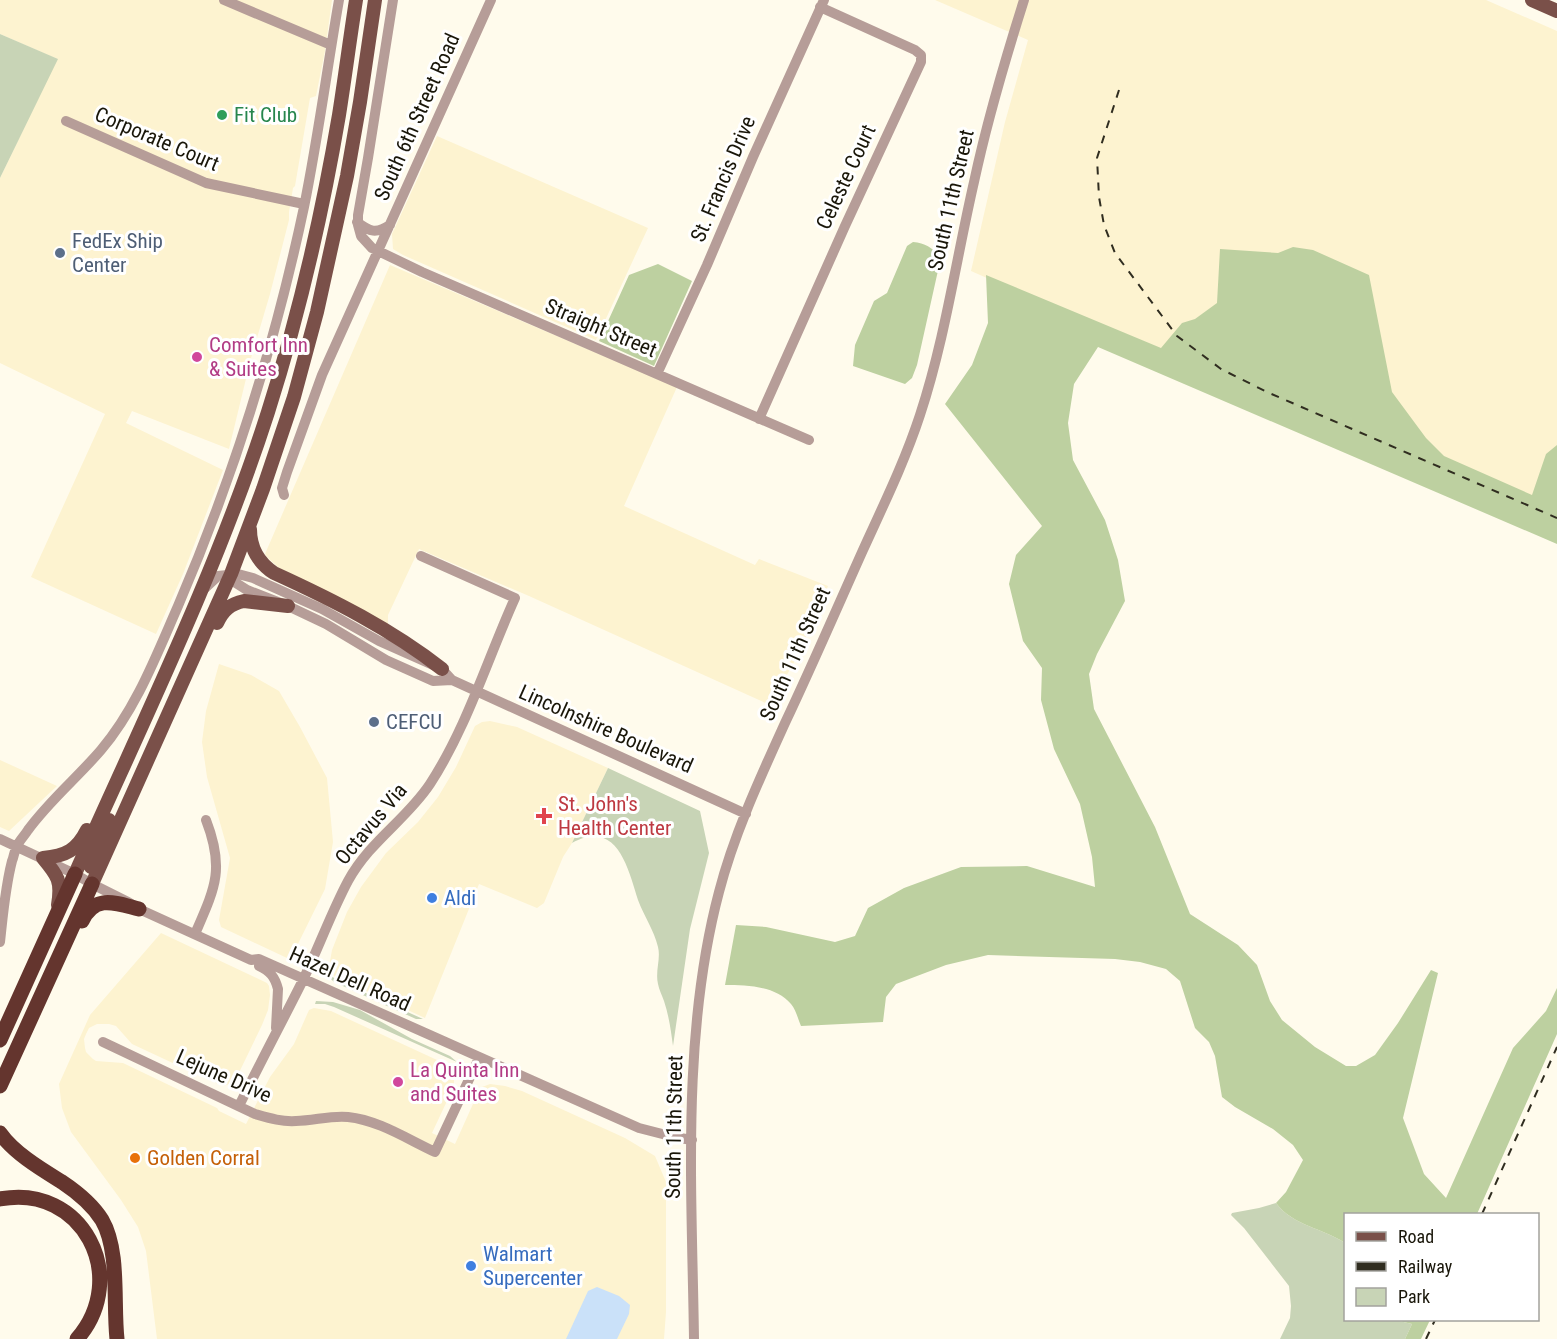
<svg xmlns="http://www.w3.org/2000/svg" width="1557" height="1339" viewBox="0 0 1557 1339" font-family="'Roboto Condensed',sans-serif">
<rect width="100%" height="100%" fill="#fffbec"/>
<path fill="#fdf3d0" d="M0,0H332L325,51L316,96L310,98L295,186L293,188L289,212V220L270,294L251,358L229,449L132,411L126,423L223,470L183,574L156,634L31,577L105,414L0,363V178L57,59L0,34Z
M935,0H1486L1557,31V531L971,271L1005,122L1028,40Z
M437,136L648,228L596,340L403,255L393,249L392,234Z
M390,265L677,387L624,506L755,565L759,559L828,586L798,655L770,705L529,596L419,549L388,615V626L279,568L268,558L265,554Z
M219,664L251,675L279,691L300,727L327,778L333,842L325,889L294,952L287,958L221,927L219,920L230,858L207,777L202,742L206,711Z
M490,721L517,727L608,768L572,843L563,857L544,903L537,908L479,884L425,1018L334,976L329,967L332,950L347,912L361,887L386,853L418,822L438,797L456,767L475,726L482,722Z
M0,760L57,786L9,831L0,827Z
M161,933L267,983L269,986L270,995L268,1010L262,1025L233,1085L230,1084L222,1086L132,1044L116,1026L109,1024H97L89,1028L86,1034L84,1039L85,1048L86,1052L93,1059L96,1061L123,1063L217,1108L219,1111L246,1124L270,1077L294,1044L309,1010L314,1008L331,1011L450,1066L454,1071V1086L432,1133L455,1144L477,1095L482,1087L490,1084L505,1086L522,1091L625,1138L655,1156L666,1182V1312L664,1339H157L146,1251L138,1227L121,1200L71,1132L62,1108L59,1084L90,1015Z"/>
<path fill="#c8d4b6" d="M0,34L58,59L0,178Z
M608,768L700,811L709,853L690,929L673,1046C671,1031 669,1016 664,1001C662,995 659,990 658,984C655,971 661,959 658,947C654,930 644,916 638,900C628,868 617,818 572,843Z
M329,972L331,976L339,981L423,1019H416L334,982L327,975Z
M316,1001L333,1002L360,1010L412,1039L450,1056L457,1062L334,1007L325,1004H315Z
M1276,1203C1293,1226 1323,1228 1345,1243L1346,1320H1395L1412,1324L1405,1339H1280L1290,1318L1291,1306L1289,1286L1244,1228L1231,1215L1232,1213L1259,1208Z"/>
<path fill="#bdd0a0" d="M913,242C926,243 932,248 941,257L917,365L912,378L905,384L853,366L855,345L874,301L887,293L907,246Z
M1293,247L1313,250L1369,275L1392,392L1426,438L1444,456L1532,495L1546,454L1557,445V544L1098,347L1074,384L1068,423L1073,460L1105,520L1118,560L1125,601L1097,654L1089,674L1094,709L1155,827L1190,914L1238,945L1257,965L1270,1001L1282,1020L1315,1047L1346,1066H1356L1375,1055L1398,1023L1431,970L1438,973L1403,1118L1424,1174L1446,1198L1513,1048L1546,1011L1557,988V1034L1477,1214H1346L1345,1243C1323,1228 1293,1226 1276,1203L1286,1192L1303,1160L1293,1145L1273,1129L1235,1107L1222,1097L1215,1056L1209,1042L1195,1028L1180,981L1166,969L1140,962L1115,959L988,955L946,965L896,984L886,997L883,1022L801,1026C798,1019 796,1010 791,1004C776,986 747,985 725,985L736,925L766,927L835,942L855,936L868,908L904,888L961,867L1027,866L1095,887L1092,857L1080,804L1054,749L1041,700L1042,668L1023,641L1009,584L1016,555L1042,526L945,404L972,365L988,323L986,275L1161,348L1182,323L1195,319L1217,303L1220,249L1278,253Z
M658,264L692,281L654,366L599,341L629,275Z
M1395,1320H1430L1421,1339H1405L1412,1324Z"/>
<path fill="#cae1f9" d="M597,1287L619,1296L630,1305L629,1314L617,1339H566L588,1291Z"/>
<g fill="none" stroke-linecap="round" stroke-linejoin="round">
<path stroke="#b69d98" stroke-width="10" d="M224,0L331,45
M393,0L368,158L358,215V225L361,236L372,248L422,272L809,440
M66,121L206,183L304,204
M357,222C370,232 376,234 390,225
M657,374L707,265L753,157L824,0
M759,419L845,226L921,62V55L915,50L820,7
M284,495L282,488L287,472L322,375L491,0
M231,574L236,583L247,590L288,606L326,624L386,660L433,681L452,680
M204,589L218,576L238,574L253,578L322,609L379,641L442,669L452,680L746,814
M0,839L75,874L92,884L128,902L139,909L251,960L259,959L639,1128L674,1137L692,1140
M195,934C215,888 225,869 206,820
M0,942C3,915 5,888 12,861C14,857 14,851 17,846C19,841 25,835 28,830C49,801 78,777 101,750C136,709 156,656 178,606C233,478 275,344 304,207C318,138 327,69 339,0
M259,966C270,971 275,977 278,989L276,1028
M103,1042L255,1114C269,1118 282,1122 296,1121C313,1121 331,1115 348,1117C378,1120 407,1139 435,1152L479,1058
M239,1106C260,1063 282,1022 303,980C319,947 331,913 348,881C370,841 406,820 430,784C467,727 487,660 515,598L421,556
M694,1339C692,1192 681,1035 719,892C734,834 760,778 785,723C812,666 837,608 863,550C883,506 905,461 920,415C945,339 956,260 974,182C987,121 1005,60 1024,0"/>
<path stroke="#7a5049" stroke-width="14" d="M1532,0L1557,11
M250,529C250,548 259,563 274,573C333,600 391,629 442,669
M217,623C223,610 230,604 244,601L288,606
M43,858C66,856 77,850 87,830
M43,858C58,876 62,881 58,905
M91,867L92,860L109,820
M75,874C143,721 217,571 268,412C299,315 322,215 339,115C345,77 350,38 356,0
M92,884L231,574L263,489L294,397L317,312L347,176L360,102L375,0"/>
<path stroke="#64352e" stroke-width="15" d="M82,921C95,894 115,903 139,909
M0,1040L75,874
M0,1086L92,884
M0,1133C14,1153 41,1169 62,1182C77,1192 92,1204 102,1220C120,1251 113,1303 117,1339
M0,1199C82,1183 131,1277 77,1339"/>
<path stroke="#302d20" stroke-width="2" stroke-dasharray="8 8" stroke-linecap="butt" d="M1119,90L1097,158L1099,197L1104,225L1115,253L1177,336L1221,369L1267,392L1557,518
M1482,1214L1557,1047
M1426,1339L1435,1320"/>
</g>
<circle fill="#2e9e5b" stroke="#fff" stroke-width="2" cx="222" cy="115" r="6"/>
<g fill="#5c6f8a" stroke="#fff" stroke-width="2">
<circle cx="60" cy="253" r="6"/>
<circle cx="374" cy="722" r="6"/>
</g>
<g fill="#d1479c" stroke="#fff" stroke-width="2">
<circle cx="197" cy="357" r="6"/>
<circle cx="398" cy="1082" r="6"/>
</g>
<path fill="#e0444e" stroke="#fff" stroke-width="2" d="M541 807h6v6h6v6h-6v6h-6v-6h-6v-6h6z"/>
<g fill="#3f7fe0" stroke="#fff" stroke-width="2">
<circle cx="432" cy="898" r="6"/>
<circle cx="471" cy="1266" r="6"/>
</g>
<circle fill="#e8710a" stroke="#fff" stroke-width="2" cx="135" cy="1158" r="6"/>
<g text-anchor="middle" dominant-baseline="central" stroke-width="6" stroke-linejoin="round" paint-order="stroke">
<g font-size="21" fill="#27864d" stroke="#fff" text-anchor="start">
<text x="234" y="115">Fit Club</text>
</g>
<g font-size="21" fill="#191609" stroke="#fff">
<text transform="translate(417 117) rotate(-66)">South 6th Street Road</text>
<text transform="translate(157 139) rotate(23)">Corporate Court</text>
<text transform="translate(846 177) rotate(-65)">Celeste Court</text>
<text transform="translate(723 179) rotate(-67)">St. Francis Drive</text>
<text transform="translate(951 200) rotate(-77)">South 11th Street</text>
<text transform="translate(601 328) rotate(23)">Straight Street</text>
<text transform="translate(795 654) rotate(-66)">South 11th Street</text>
<text transform="translate(606 729) rotate(24)">Lincolnshire Boulevard</text>
<text transform="translate(371 824) rotate(-50)">Octavus Via</text>
<text transform="translate(350 979) rotate(24)">Hazel Dell Road</text>
<text transform="translate(224 1076) rotate(24)">Lejune Drive</text>
<text transform="translate(674 1127) rotate(-89)">South 11th Street</text>
</g>
<g font-size="21" fill="#4e5e75" stroke="#fff" text-anchor="start">
<text x="72" y="241">FedEx Ship<tspan x="72" dy="24">Center</tspan></text>
<text x="386" y="722">CEFCU</text>
</g>
<g font-size="21" fill="#b23c85" stroke="#fff" text-anchor="start">
<text x="209" y="345">Comfort Inn<tspan x="209" dy="24">&amp; Suites</tspan></text>
<text x="410" y="1070">La Quinta Inn<tspan x="410" dy="24">and Suites</tspan></text>
</g>
<g font-size="21" fill="#be3a42" stroke="#fff" text-anchor="start">
<text x="558" y="804">St. John's<tspan x="558" dy="24">Health Center</tspan></text>
</g>
<g font-size="21" fill="#366cbe" stroke="#fff" text-anchor="start">
<text x="444" y="898">Aldi</text>
<text x="483" y="1254">Walmart<tspan x="483" dy="24">Supercenter</tspan></text>
</g>
<g font-size="21" fill="#c56008" stroke="#fff" text-anchor="start">
<text x="147" y="1158">Golden Corral</text>
</g>
</g>
<rect x="1344" y="1213" width="195" height="108" fill="#ffffff" stroke="#a3a29d" stroke-width="1.5"/>
<rect x="1356" y="1232" width="30" height="9" fill="#7a5049" stroke="#a3a29d" stroke-width="1.5"/>
<text x="1398" y="1243" font-size="18" fill="#191609">Road</text>
<rect x="1356" y="1262" width="30" height="9" fill="#302d20" stroke="#a3a29d" stroke-width="1.5"/>
<text x="1398" y="1273" font-size="18" fill="#191609">Railway</text>
<rect x="1356" y="1288" width="30" height="18" fill="#c8d4b6" stroke="#a3a29d" stroke-width="1.5"/>
<text x="1398" y="1303" font-size="18" fill="#191609">Park</text>
</svg>
